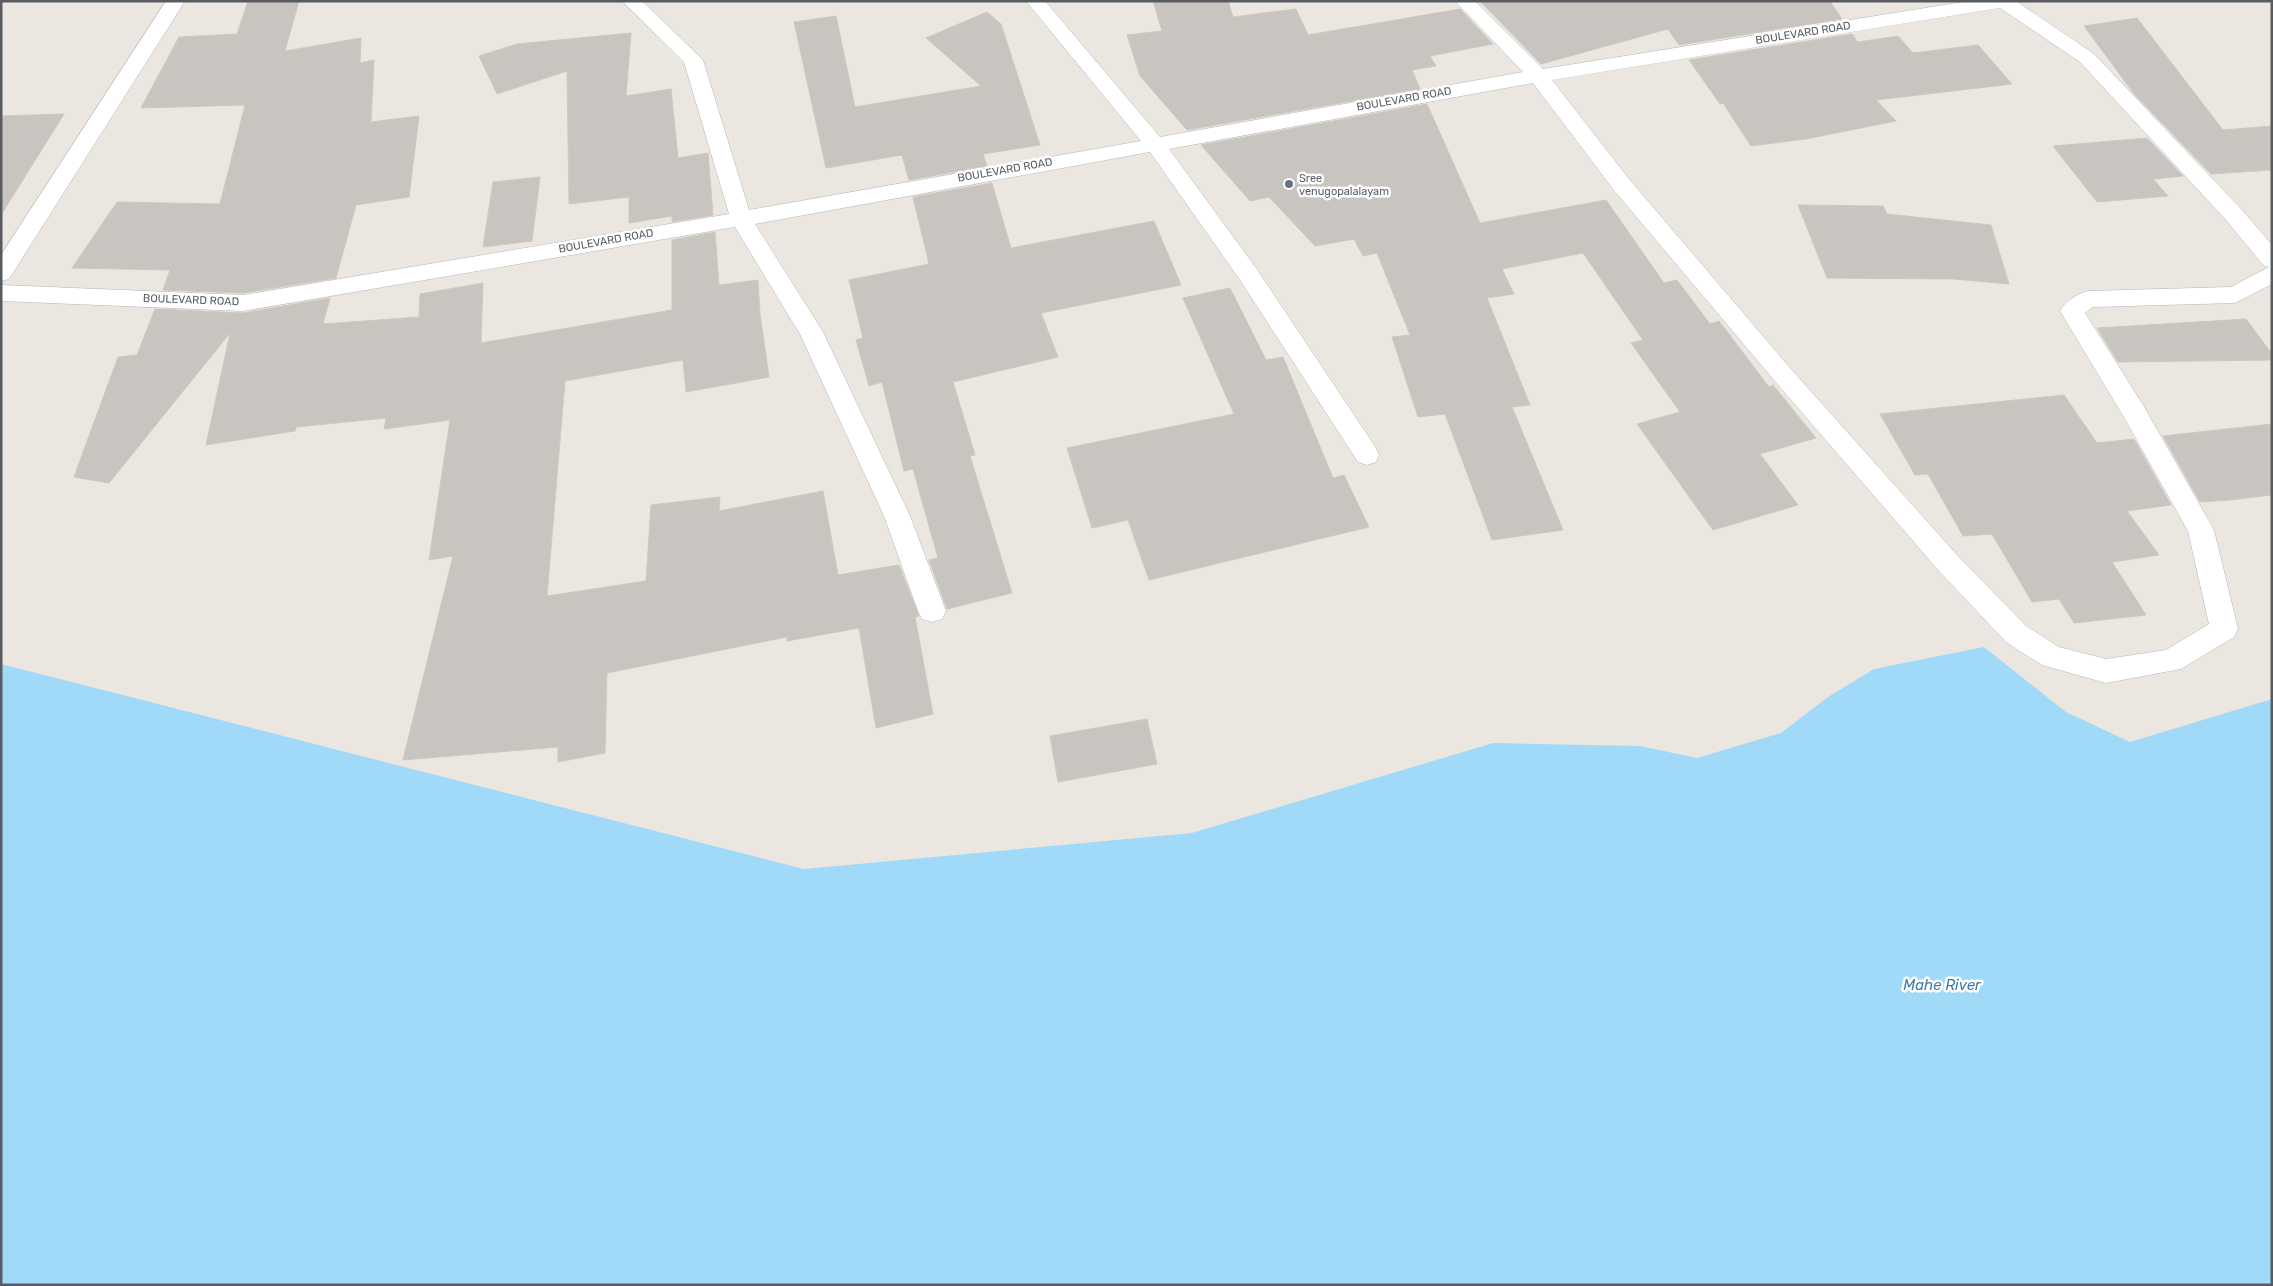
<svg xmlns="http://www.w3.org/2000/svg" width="2273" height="1286" viewBox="0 0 2273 1286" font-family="Rubik,sans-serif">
<rect width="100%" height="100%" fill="#ebe7e0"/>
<path fill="#a1d9f9" d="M1984,647L2066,712L2130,742L2272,699V1285H1V664L804,869L1192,833L1493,743L1640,746L1697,758L1781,733L1828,697L1874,669Z"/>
<path fill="#c8c4bf" stroke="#cfc8be" d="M248,1H299L285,51L361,38L360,63L374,60L371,122L419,116L409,197L356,205L336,278L243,293L163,290L170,270L72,268L117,202L220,204L245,105L141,108L179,37L237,34Z
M1153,1H1228L1233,17L1296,9L1308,35L1460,9L1493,44L1430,56L1436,66L1412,70L1420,89L1187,130L1140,76L1127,35L1162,31Z
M1480,1H1830L1842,19L1679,45L1668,29L1541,64Z
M987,12L1001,24L1040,145L983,154L987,166L909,180L902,155L826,168L794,22L836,16L855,107L981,86L926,38Z
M2137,18L2223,130L2272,126V170L2211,174L2135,95L2084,26Z
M631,33L626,96L671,89L678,158L708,153L713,215L672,222V216L629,223V197L569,204L567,71L497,94L479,56L517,44Z
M1852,34L1858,42L1898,36L1913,53L1978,45L2012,84L1876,100L1896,121L1806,139L1751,146L1723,103L1720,104L1689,60Z
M1427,104L1480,223L1606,200L1664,283L1677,280L1710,324L1719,321L1769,387L1773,385L1816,438L1760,454L1798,505L1713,530L1637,424L1680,412L1631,343L1643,340L1583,253L1502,269L1514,294L1487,298L1530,405L1512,407L1563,530L1492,540L1445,414L1418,417L1392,337L1410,335L1377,253L1363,256L1354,239L1315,246L1269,197L1250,201L1201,145Z
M64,114L1,215V116Z
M2147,138L2183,176L2153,179L2168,196L2097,202L2053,146Z
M540,177L532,241L483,247L493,182Z
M992,183L1011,248L1154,221L1181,285L1041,313L1058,357L953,382L975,455L970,456L1012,593L947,609L929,560L938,558L913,469L904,471L882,382L869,386L856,340L863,338L849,280L929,264L913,197Z
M1798,205L1883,206L1887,214L1991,225L2009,284L1954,279L1827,278Z
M715,232L719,285L758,280L760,314L769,377L686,392L683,360L565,381L547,596L646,581L651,505L720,497L719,511L823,491L838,575L899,565L919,616L915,617L933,714L876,728L859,628L787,641V637L607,673L605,753L558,762V747L403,760L453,556L429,560L450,420L384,429L386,418L296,427L295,431L206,445L230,333L109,483L74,477L118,357L137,355L155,309L243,313L330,298L323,324L419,317L420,294L483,283L481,343L672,310V240Z
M1230,288L1266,360L1283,357L1333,478L1344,475L1369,527L1149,580L1128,520L1092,528L1067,448L1234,414L1183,298Z
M2246,319L2272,354V360L2118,362L2097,328Z
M2064,395L2097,443L2134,439L2171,505L2127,511L2159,555L2112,562L2146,615L2074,623L2059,599L2032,602L1992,534L1963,536L1928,474L1915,475L1880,414Z
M2272,424V495L2230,500L2200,502L2163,436Z
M1147,719L1157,764L1058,782L1050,736Z"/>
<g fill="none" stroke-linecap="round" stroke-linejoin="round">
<defs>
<path id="minor" d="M166,1H185L9,279L1,281V255Z
M622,1H642L703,60L749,210L1141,141L1026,1H1045L1160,137L1523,72L1455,1H1475L1543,69L1969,1H2016L2094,54L2242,210L2272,245V284L2235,303L2093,307L2085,313L2143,405L2214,530L2238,629L2234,637L2181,669L2106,683L2042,665L2006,642L1939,571L1774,380L1613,189L1533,83L1169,149L1256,268L1376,448L1379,455L1376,462L1367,465L1358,462L1240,280L1150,152L755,224L823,332L910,516L946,611L942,619L932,622L922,619L918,611L884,516L800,334L735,227L243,311L1,301V285L243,295L729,214L684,62ZM2000,8L2080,62L2226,220L2264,266L2269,267L2231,287L2088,291C2077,294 2066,301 2060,311L2125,419L2188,531L2209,624L2166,650L2106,659L2059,647L2026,626L1957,555L1790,368L1629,179L1552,80Z"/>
</defs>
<use href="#minor" stroke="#b2b6ba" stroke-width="1"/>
<use href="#minor" fill="#fff" fill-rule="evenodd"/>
</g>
<circle fill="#6b7280" stroke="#fff" stroke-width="2" cx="1289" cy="184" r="5"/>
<g text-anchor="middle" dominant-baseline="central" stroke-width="5" stroke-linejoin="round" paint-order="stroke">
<g font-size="11" fill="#585c60" stroke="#fff">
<text transform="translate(1803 33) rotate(-9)">BOULEVARD ROAD</text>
<text transform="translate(1404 99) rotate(-10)">BOULEVARD ROAD</text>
<text transform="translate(1005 170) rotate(-10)">BOULEVARD ROAD</text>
<text transform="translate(606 241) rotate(-10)">BOULEVARD ROAD</text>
<text transform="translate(191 300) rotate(2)">BOULEVARD ROAD</text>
</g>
<g font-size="11" fill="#5b616d" stroke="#fff" text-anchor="start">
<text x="1299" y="178">Sree<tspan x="1299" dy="13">venugopalalayam</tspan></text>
</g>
<g font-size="15" font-style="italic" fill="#427ba9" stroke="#fff">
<text x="1942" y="985">Mahe River</text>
</g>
</g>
<rect width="2273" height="1286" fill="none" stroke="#585c60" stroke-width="5"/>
</svg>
